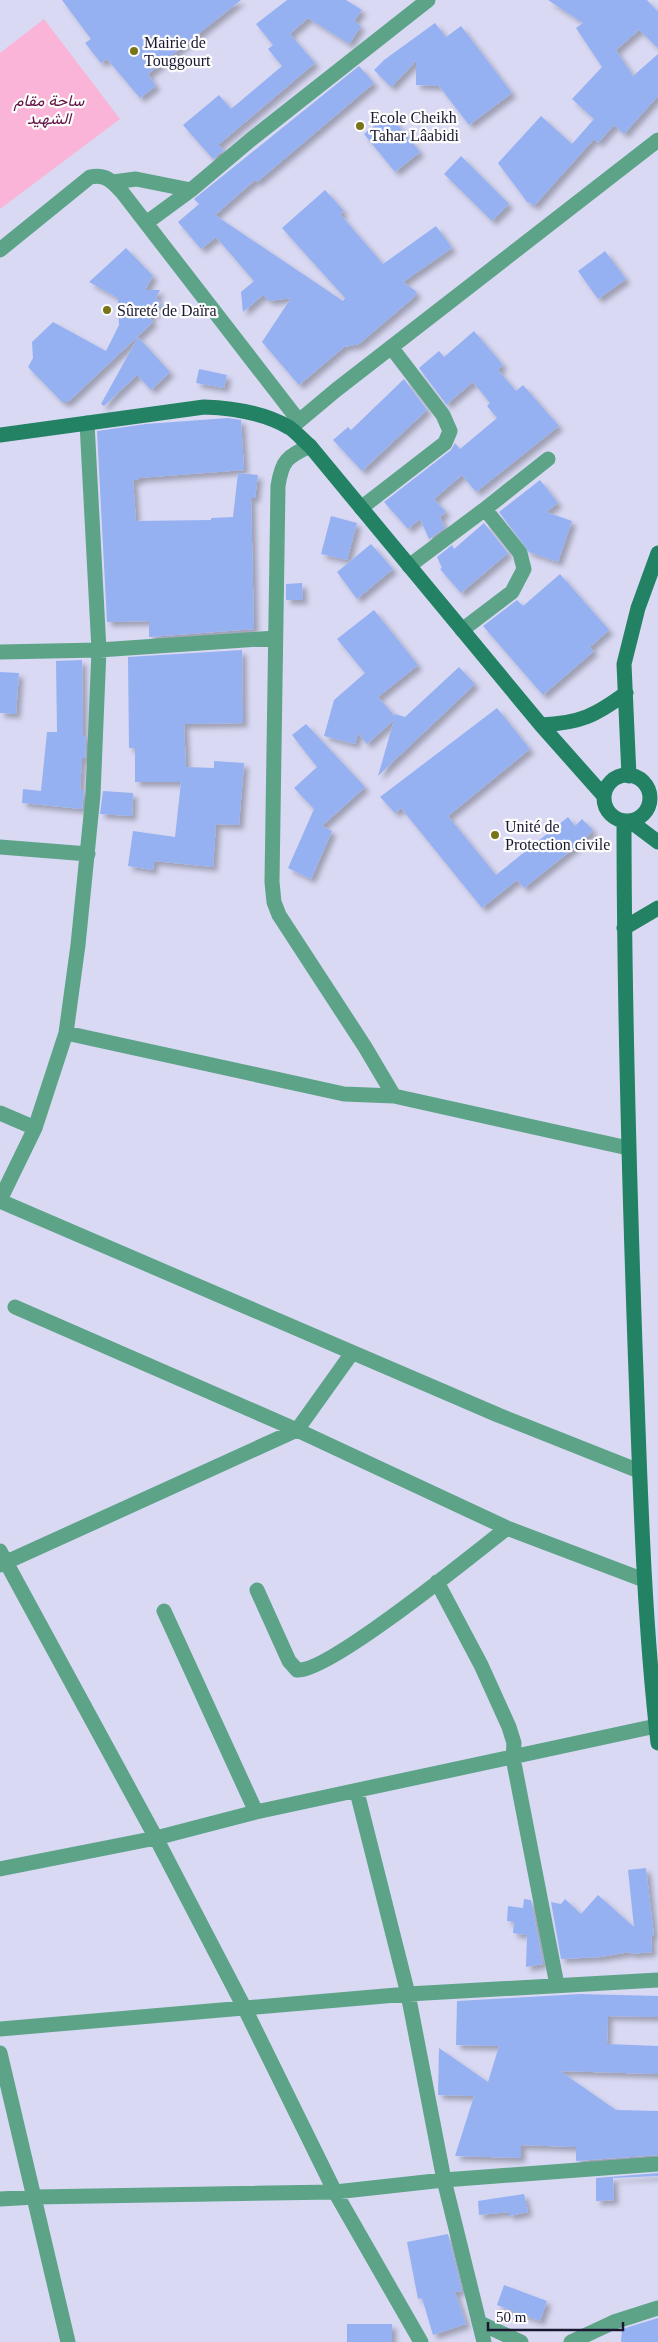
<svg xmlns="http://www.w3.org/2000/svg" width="658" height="2342" viewBox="0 0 658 2342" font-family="'Times New Roman',Vazirmatn,serif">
<defs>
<filter id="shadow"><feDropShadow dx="4.5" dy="4.5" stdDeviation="2.5" flood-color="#0004"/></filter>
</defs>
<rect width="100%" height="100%" fill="#d9d9f4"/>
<path fill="#f9b4d8" d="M44,19L120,119L0,209V53Z"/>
<path fill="#96b1f2" filter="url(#shadow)" d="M62,0H241L148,74L156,86L140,98L107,59L101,63L85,43L91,39Z
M287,0H346L362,10L354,21L361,26L349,44L308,18L290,34L315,63L218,145L224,150L213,159L183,125L219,95L231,109L282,66L268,49L273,45L256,24Z
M548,0H647L658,12V48L639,30L616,50L633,76L658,54V96L624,134L614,125L598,143L594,139L534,206L529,202L528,203L498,163L541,116L572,144L594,119L572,99L602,67L576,28L583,23Z
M435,23L446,37L461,26L512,93L469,125L439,86L416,85V61L391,87L374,70L384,60Z
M359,66L374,83L257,182L255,180L215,215L343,301L345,298L282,228L325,190L344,211L340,214L383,264L436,226L452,248L403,282L417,292L413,298L359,344L344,347L299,385L262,342L291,298L269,301L263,295L243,312L241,292L254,281L216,237L201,249L178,222L199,204L194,199Z
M389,114L420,152L395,172L364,134Z
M461,156L509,204L492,221L444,174Z
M126,248L153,276L145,290H160L156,298L162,305L149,317L153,322L68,402H62L28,367L33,358L32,342L53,322L106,351L119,325L118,298L89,282Z
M605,251L626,279L598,299L578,271Z
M474,331L503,365L498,370L516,391L523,385L559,426L476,492L462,475L434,499L446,512L440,517L445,528L429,539L420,519L408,529L384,502L451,450L455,443L460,449L497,418L487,406L490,403L473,382L447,404L449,408L419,368L439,351L444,357Z
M138,337L170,372L151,390L137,375L104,406L101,404Z
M199,369L227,375L224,388L196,383Z
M404,379L427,410L362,471L333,440L348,427L351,430Z
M228,418L241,420L244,470L138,478L139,480H133L136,521L211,520V518L233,517L238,473L258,475L255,498H251L254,629L149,637V621L107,622L97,431L146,424Z
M540,480L558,503L546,512L572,521L558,562L529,552L499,512Z
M331,516L357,523L347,560L321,554Z
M484,523L508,553L461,593L440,569L442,568L437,557L452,545L454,549Z
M371,544L393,569L357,599L337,572Z
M560,574L609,630L590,647L594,651L543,695L483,626L517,600L523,606Z
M302,583L303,600H286V584Z
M374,610L418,665L378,697L395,716V714L405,717L459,667L475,684L378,776L394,720L367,744L358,733L355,744L324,736L334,700L365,673L337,639Z
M242,650L243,723L184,724L186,767L214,768V761L244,763L239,825L216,824L213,867L154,861L153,870L128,866L133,831L175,837L181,782H135V748H129L128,657Z
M82,660L83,736H86L85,758H82L80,790H84L82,809L22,803L23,789L41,791L47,732H57L56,661Z
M0,672L19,673L16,714L0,713Z
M497,708L530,749L448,816L496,875L568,817L575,826L582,819L593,830L583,841L524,888L517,880L482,908L401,808L395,813L380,797Z
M306,724L365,787L322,826L332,831L311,879L288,868L314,809L294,788L317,767L292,735Z
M103,791L133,793L132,816L100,814Z
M646,1868L654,1936H651L652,1952L630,1954V1952L600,1957L561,1959L551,1902L561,1904L565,1899L581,1914L598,1895L634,1927L628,1870Z
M524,1899L531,1900L543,1964L526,1967L527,1935L513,1933L514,1922L507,1921L508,1906L523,1908Z
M580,1994L658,1996V2017L608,2016L607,2044L658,2046V2074L560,2071L616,2110L658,2111V2155L576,2161V2147L521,2145V2158L455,2156L474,2096L438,2095L439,2048L488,2082L499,2046L456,2045L457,2001Z
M658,2173V2176L613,2178L614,2200L596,2201V2178Z
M524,2194L528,2212L509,2216V2212L479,2215L478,2201Z
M448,2234L462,2291L455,2292L466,2324L433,2335L422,2298L418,2299L407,2242Z
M504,2285L547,2301L540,2321L497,2305Z
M658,2318V2342H621L622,2329Z
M347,2324H392V2342H347Z"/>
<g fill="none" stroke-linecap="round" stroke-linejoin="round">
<path stroke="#5da388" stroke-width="15" d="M113,182L136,179L191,190
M146,223L191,190L254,137L428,0
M0,250L90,177C106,174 112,181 122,192L299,421L291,427
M299,421L336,390L658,140
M310,446C287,457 282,460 278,486L272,882L274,902L279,915L365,1047L394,1096L628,1148
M361,508L445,443L450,431L443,415L391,347
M409,566L485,509L548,459
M462,630L512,592L524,569L520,553L485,509
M0,652L99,650L275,638
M0,847L88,854
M66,1033L344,1094L394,1096
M0,1113L35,1128
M0,1200L35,1128L66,1033L78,945L93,795L99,650L87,423
M0,1201L498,1415L639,1471
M15,1307L297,1430L352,1353
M0,1551L156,1838L244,2007L335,2192L421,2342
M0,1565L297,1430L507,1528L644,1580
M437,1582L481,1665L509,1727L514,1743L513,1758L557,1985
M257,1590L289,1661L297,1670C327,1674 475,1553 507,1528
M164,1611L256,1812
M357,1792L408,1994L444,2180L484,2342
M0,1869L156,1838L256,1812L656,1726
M0,2029L408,1994L658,1980
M0,2053L68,2342
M0,2199L35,2197L335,2192L444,2180L658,2164
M480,2323L521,2342
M571,2342L614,2322L658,2308"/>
<path stroke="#228263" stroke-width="15" d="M0,435L204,407C232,408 265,413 290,428C297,433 303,440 310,446L541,725L604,796
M541,725C580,723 595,716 626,693
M604 798a23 23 0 1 1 46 0a23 23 0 1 1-46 0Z
M629,776L624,664L638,608L658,553
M624,821C624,996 629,1170 635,1345C640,1478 643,1611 658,1743
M630,821L658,842
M624,928L658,908"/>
</g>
<g fill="#787418" stroke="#fdfdfd" stroke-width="2">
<circle cx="134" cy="51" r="5"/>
<circle cx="360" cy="126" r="5"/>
<circle cx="107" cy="310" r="5"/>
<circle cx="495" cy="835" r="5"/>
</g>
<g text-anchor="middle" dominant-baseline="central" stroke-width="4.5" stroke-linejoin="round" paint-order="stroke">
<g font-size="16" fill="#1a1830" stroke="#fdfdfd" text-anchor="start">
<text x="144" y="42">Mairie de<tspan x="144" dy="18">Touggourt</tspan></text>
<text x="370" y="117">Ecole Cheikh<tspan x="370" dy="18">Tahar Lâabidi</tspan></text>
<text x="117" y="310">Sûreté de Daïra</text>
<text x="505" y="826">Unité de<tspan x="505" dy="18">Protection civile</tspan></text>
</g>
<g font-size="16" font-style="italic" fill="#621345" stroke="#fdfdfd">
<text x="49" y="100">ساحة مقام<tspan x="49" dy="18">الشهيد</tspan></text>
</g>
</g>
<path d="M488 2322v8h135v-8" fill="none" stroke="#1a1830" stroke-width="2.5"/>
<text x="496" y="2322" font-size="15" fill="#1a1830" stroke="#fdfdfd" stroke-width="4" paint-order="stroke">50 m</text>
</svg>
